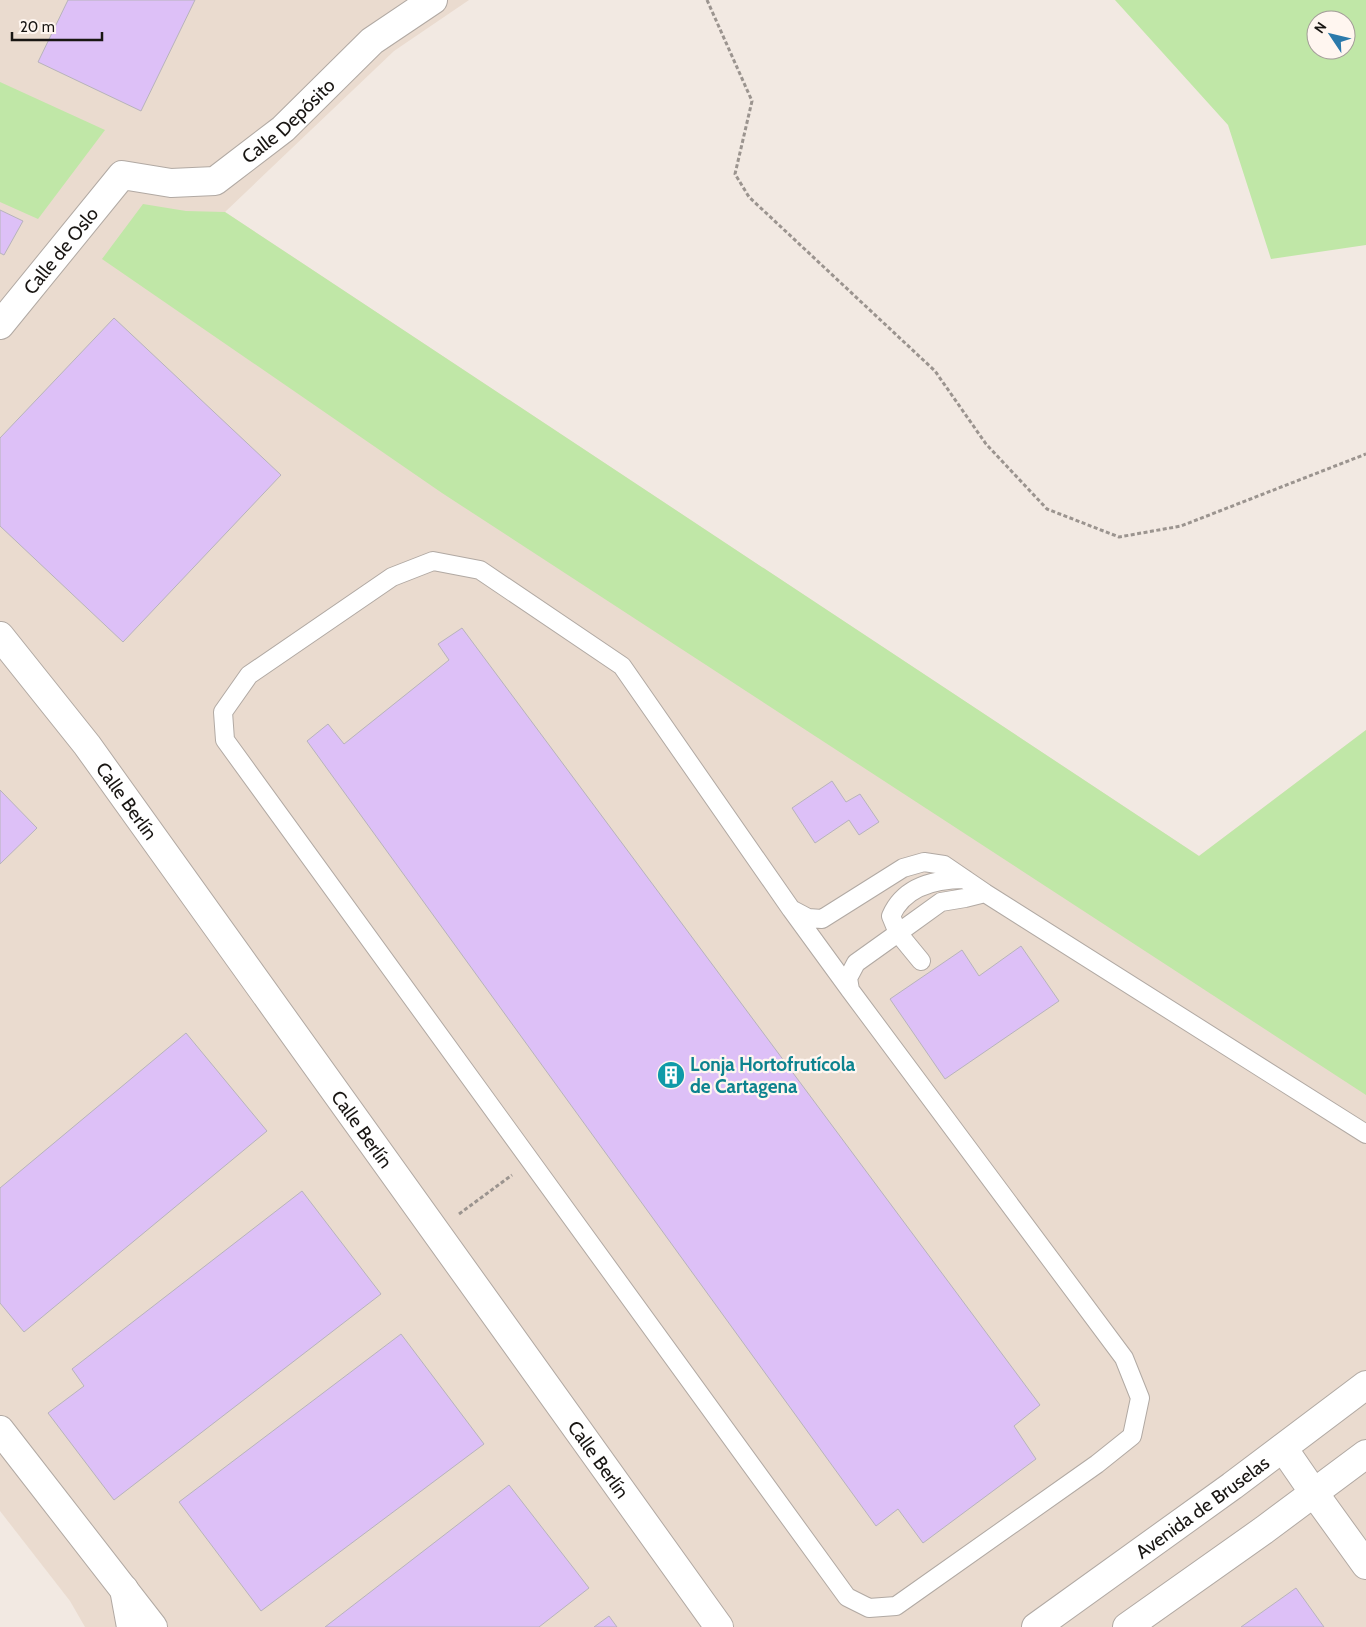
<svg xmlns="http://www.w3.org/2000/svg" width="1366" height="1627" viewBox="0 0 1366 1627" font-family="Cabin,sans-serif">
<rect width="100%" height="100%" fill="#f2e9e2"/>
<path fill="#eadbcf" d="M0,0H469L394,51L225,212L1199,856L1366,730V1627H85L70,1601L0,1511Z"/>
<path fill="#c0e7a7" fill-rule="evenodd" d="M1115,0H1366V245L1271,259L1228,125ZM1316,20H1346V50H1316Z
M0,82L105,130L38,219L0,202Z
M143,204L186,211L225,212L1199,856L1366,730V1095L442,493L102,259Z"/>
<path fill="#ddc0f7" stroke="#b7b3bb" d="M68,0H195L141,111L38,62Z
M0,210L23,221L4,255L0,253Z
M114,318L281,475L123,642L0,526V438Z
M462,628L1040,1405L1014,1426L1036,1459L923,1543L898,1509L876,1526L307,741L328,724L344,744L449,660L438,644Z
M832,781L846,802L860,794L879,822L859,835L849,820L815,843L792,808Z
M0,790L37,828L0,864Z
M1021,946L1059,1001L945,1079L890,999L962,950L979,976Z
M186,1033L267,1131L24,1332L0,1303V1188Z
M302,1191L381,1294L114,1500L48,1413L84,1386L72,1369Z
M401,1334L484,1444L261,1611L179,1502Z
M509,1485L589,1588L539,1627H325Z
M1296,1588L1324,1627H1241Z
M609,1616L617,1627H594Z"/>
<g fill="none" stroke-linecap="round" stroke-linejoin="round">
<defs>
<path id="lane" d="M791,909L850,990L1124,1358L1140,1398L1132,1436L1097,1464L896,1606L869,1608L847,1597L225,740L223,712L249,675L392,577L433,561L480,570L622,666L791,909L808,918L822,919L903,868L924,862L944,865L985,893L1366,1134
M921,961L898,933L891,916C904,886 935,879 965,879
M850,990L848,978L856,963L898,933L941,902L965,898L985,893"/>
<g id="street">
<path id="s1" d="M0,325L122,175L171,183L215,181L283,129L372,41L433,0"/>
<path id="s2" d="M0,636L87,745L719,1627"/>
<path d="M1314,1493L1366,1565"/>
<path d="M124,1589L131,1627"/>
</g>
<g id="secondary">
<path d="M1283,1448L1314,1493"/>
<path id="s3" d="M1036,1627L1232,1486L1366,1385"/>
<path d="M1127,1627L1264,1530L1366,1454"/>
</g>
<path id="primary" d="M0,1430L153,1627"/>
</defs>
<use href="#lane" stroke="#b1a9a3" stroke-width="20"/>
<use href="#street" stroke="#b1a9a3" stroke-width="30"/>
<use href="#secondary" stroke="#b1a9a3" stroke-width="30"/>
<use href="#primary" stroke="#b1a9a3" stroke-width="30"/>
<path stroke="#9b948f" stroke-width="3" stroke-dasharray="4 2.5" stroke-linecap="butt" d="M707,0L752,101L735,174L749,197L935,371L986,444L1047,509L1119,537L1181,526L1366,454
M459,1214L512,1175"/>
<use href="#lane" stroke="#fff" stroke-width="18"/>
<use href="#street" stroke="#fff" stroke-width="28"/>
<use href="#secondary" stroke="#fff" stroke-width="28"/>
<use href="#primary" stroke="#fff" stroke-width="28"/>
</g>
<defs>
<symbol id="building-disc" viewBox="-11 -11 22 22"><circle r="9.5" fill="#0f9aa8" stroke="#fff6f0"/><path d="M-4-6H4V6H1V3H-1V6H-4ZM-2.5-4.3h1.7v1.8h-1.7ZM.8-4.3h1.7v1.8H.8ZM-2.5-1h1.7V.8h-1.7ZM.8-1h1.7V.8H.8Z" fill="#fff"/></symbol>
</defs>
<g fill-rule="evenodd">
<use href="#building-disc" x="655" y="1059" width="32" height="32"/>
</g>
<g text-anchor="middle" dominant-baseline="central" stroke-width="4.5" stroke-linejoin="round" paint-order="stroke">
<g font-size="19" fill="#191613" stroke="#fff6f0">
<text stroke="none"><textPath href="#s1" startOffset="382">Calle Depósito</textPath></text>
<text stroke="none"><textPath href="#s1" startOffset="96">Calle de Oslo</textPath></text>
<text stroke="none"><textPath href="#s2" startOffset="208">Calle Berlín</textPath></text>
<text stroke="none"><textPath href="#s2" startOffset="612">Calle Berlín</textPath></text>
<text stroke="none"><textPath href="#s2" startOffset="1018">Calle Berlín</textPath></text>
<text stroke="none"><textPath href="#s3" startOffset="205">Avenida de Bruselas</textPath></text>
</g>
<g font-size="19" font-weight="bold" fill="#0d838f" stroke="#fff6f0" text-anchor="start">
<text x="690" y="1064">Lonja Hortofrutícola<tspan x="690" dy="22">de Cartagena</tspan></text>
</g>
</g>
<g transform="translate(1331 35) rotate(305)"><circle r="24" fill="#fff6f0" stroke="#a39c98"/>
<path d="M0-4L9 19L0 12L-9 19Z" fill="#2b7aab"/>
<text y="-8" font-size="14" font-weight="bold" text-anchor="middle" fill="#191613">N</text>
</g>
<path d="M12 32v8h90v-8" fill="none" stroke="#191613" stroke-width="2.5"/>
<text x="20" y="32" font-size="15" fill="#191613" stroke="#fff6f0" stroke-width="4" paint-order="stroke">20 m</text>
</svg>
